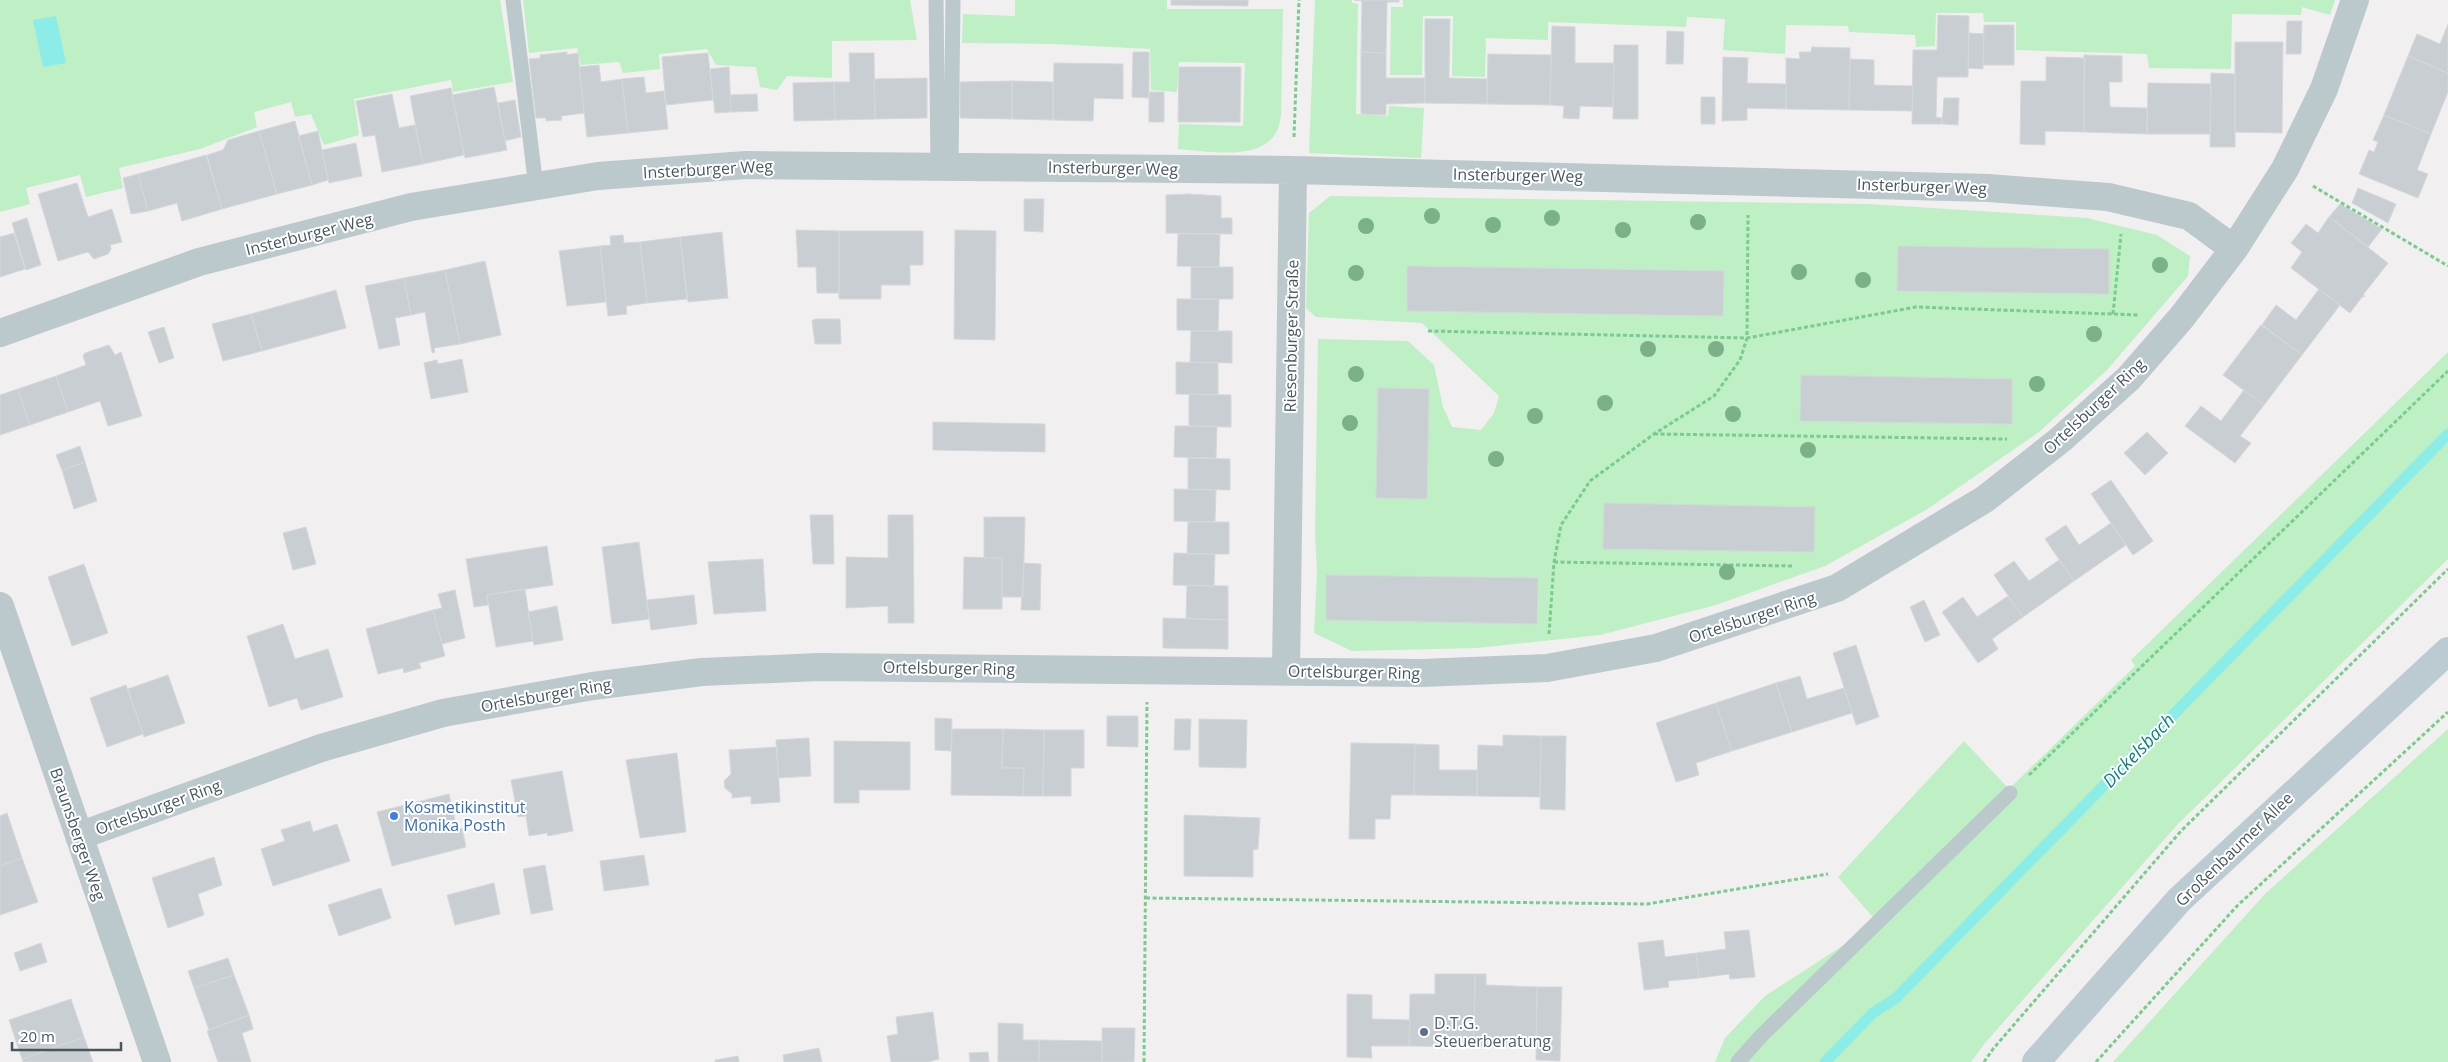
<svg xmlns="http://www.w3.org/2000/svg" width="2448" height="1062" viewBox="0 0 2448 1062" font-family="'Open Sans',sans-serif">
<rect width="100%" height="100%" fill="#f2eff0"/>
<path fill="#beefc5" d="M0,0H500L513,82L453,92L451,80L354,99L359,135L324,145L311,114L295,117L291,102L254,112L257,127L200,149L119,168L123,188L86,197L80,175L26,188L30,204L0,212Z
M523,0H910L917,40L832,41V78L787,76L777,90L760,87L756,67L716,65L707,49L659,54L660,69L623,73L619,62L581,65L577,48L529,53Z
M1015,0H1167V9H1283L1281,116C1280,120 1279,127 1277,131C1262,162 1206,151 1178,149L1179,124L1243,126L1245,63L1179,62L1177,92L1151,90L1150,49L1054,44L962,43L963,14L1015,16Z
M1315,0H1352V3L1358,4L1356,114L1388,116L1389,106L1424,108L1421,158L1309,153Z
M1403,0H2335L2330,15L2302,7L2301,15L2232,14L2231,69L2149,68L2147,54L2016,50V22H1984L1983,13H1936L1935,46L1916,47L1915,35L1849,32L1848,26L1786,25L1785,54L1723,50L1725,19L1687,17L1686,27L1548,22V40L1486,38L1485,77L1452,76L1453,16H1423L1422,75H1390L1391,7H1403Z
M1330,196L1869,204L2087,218L2157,235L2190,256L2188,276L2163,305L2107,370L2039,432L1926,510L1825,566L1716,605L1600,635L1477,648L1352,651L1314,633L1317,572L1315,534L1318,339L1408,341L1434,365L1443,407L1452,427L1481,430L1494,413L1499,396L1422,323L1316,317L1306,308L1309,213Z
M2448,352V559L2177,825L1985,1043L1971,1062H1715L1725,1038L1765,996L1878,923L1838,877L1964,741L2009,789L2135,666L2131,660Z
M2448,729V1062H2113L2266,893Z"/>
<path fill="#8cece7" d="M56,16L66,63L43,67L33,20Z"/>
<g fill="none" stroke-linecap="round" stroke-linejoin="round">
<path stroke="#8cece7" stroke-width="11" d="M1825,1062L1873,1013L1896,998L2448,434"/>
</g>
<path fill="#c9ced2" stroke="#d4d8db" d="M1171,0H1248V6L1171,5Z
M1399,0V2H1387L1386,53L1361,52L1362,1L1354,0Z
M1938,15L1969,16L1968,77H1937L1936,117L1942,118V124H1912L1913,50H1937Z
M1425,19H1450L1449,78L1487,79V104L1425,103Z
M2287,21H2302L2301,54H2286Z
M2448,24V73L2408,56L2417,34L2440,44Z
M1984,25H2014V65H1983Z
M1552,26L1575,27V63H1614L1613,107L1580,106L1579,119L1563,118L1564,106L1550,105Z
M1667,31L1684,32L1683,64H1666Z
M1969,33L1984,34L1983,69L1968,68Z
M2235,42H2283L2282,133L2235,132Z
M1614,45H1638V119H1613Z
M1812,47L1850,48L1849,110L1786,109V58L1800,59L1799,52H1811Z
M567,52V55L578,53L584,113L561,116L562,120L546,121V118H536L529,59L540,58V55Z
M1133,52H1149V98L1132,97Z
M1361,52L1386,53V78H1425V103L1386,104V115L1361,114Z
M708,53L713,100L666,105L662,57Z
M849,53H874L875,119L835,120L834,82H850Z
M1488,54L1551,55L1550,105L1487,104Z
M2084,55L2122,56V82H2109L2110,107L2147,108V134L2084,132Z
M2408,56L2448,73V92L2431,134L2384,115Z
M1723,57L1748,58L1747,83L1786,84V109L1747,108V120L1722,121Z
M2046,57L2085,58L2084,132L2045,131V145L2020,144L2021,81H2046Z
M1850,59L1874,60V85L1913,86L1912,111L1849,110Z
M1054,63L1123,64V99L1094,98L1093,121L1053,120Z
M599,65L601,82L622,79L628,133L587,137L579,67Z
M729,67L731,112L715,113L710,69Z
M1179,67H1241L1240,122H1178Z
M2211,73L2235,74V147H2210Z
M644,77L646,93L664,91L668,129L628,133L622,79Z
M927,78V118L875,119L874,79Z
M1012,81L1053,82V120L1012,119Z
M1012,81V119L960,118V82Z
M834,82L835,120L794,121L793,83Z
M2148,83L2211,84L2210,134H2147Z
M494,87L507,150L465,158L452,95Z
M451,88L464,155L423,164L410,96Z
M1149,92H1164V122H1149Z
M392,94L399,128L415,125L423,164L382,172L375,135L363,137L356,101Z
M757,94L758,111L731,112L730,95Z
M1701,97H1715V124H1701Z
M1944,98H1959L1958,125L1942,124Z
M515,100L521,137L505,141L498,103Z
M2384,115L2431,134L2417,170L2428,174L2418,198L2359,174L2369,150L2374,152L2378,142L2373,140Z
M295,121L312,185L277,194L259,131Z
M259,131L277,194L222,209L207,155L223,150L228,140Z
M318,131L328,180L312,185L298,136Z
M356,143L362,176L329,183L322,150Z
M206,155L222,209L182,221L177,203L148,211L138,174Z
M138,174L148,211L131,214L123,178Z
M77,183L88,217L112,209L122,242L110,245L111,249L108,254L94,259L88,252L58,261L38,194Z
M2358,188L2396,204L2388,223L2352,203Z
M1188,194L1221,196V218H1232V234L1166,233V195Z
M1024,199H1044L1043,232L1024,231Z
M2340,204L2382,229L2368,247L2329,217Z
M2329,217L2388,263L2363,295L2365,296L2362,297L2350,313L2291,268L2302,252L2291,243L2306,224L2318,233Z
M27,218L41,265L26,270L12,223Z
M796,230L839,231V293H817L816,267H798Z
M955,230L996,231L995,340L954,339Z
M839,231H923V265H910V285H881V299H839Z
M722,232L728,298L688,302L680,237Z
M14,233L25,269L0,277V237Z
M1178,234H1220L1219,267L1177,266Z
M623,235L624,243L640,242L647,303L626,306L627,314L608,316L600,246L611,245L610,236Z
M680,237L687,299L647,303L640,242Z
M600,246L606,302L567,306L559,251Z
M1898,246L2109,249V294L1897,291Z
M485,261L501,335L460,344L445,270Z
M1407,266L1724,271L1723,316L1407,311Z
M1191,267H1233V299H1191Z
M445,270L460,344L434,348L435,352L432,353L425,312L411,315L404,278Z
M404,278L411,315L395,318L400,345L379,349L365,286Z
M2319,289L2340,305L2302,355L2262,325L2276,305L2296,320Z
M336,290L346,328L262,351L251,314Z
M1177,299H1219L1218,331L1177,330Z
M251,314L262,351L223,361L212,324Z
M815,319H840L841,344H815L812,321Z
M2261,325L2302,355L2264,405L2223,375Z
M164,327L174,358L159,363L148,332Z
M1191,331H1232V363L1190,362Z
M109,345L115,355L121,352L142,416L108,426L100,401L68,412L56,376L86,365L83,356L85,353Z
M462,359L468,392L431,399L424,363L437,360L438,364Z
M1176,362L1218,363V395L1176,394Z
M1801,375L2012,379V424L1800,421Z
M56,376L68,412L30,425L18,389Z
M1378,388L1429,389L1427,499L1376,498Z
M18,389L30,425L0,435V395Z
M2244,390L2264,405L2240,436L2251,443L2235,463L2185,426L2201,406L2221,421Z
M1189,394L1231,395V427L1189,426Z
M933,422L1045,424V452L933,450Z
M1175,426H1217L1216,458L1174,457Z
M2147,432L2168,453L2145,475L2124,453Z
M80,446L85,462L62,470L56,455Z
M1188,458L1230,459V490L1188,489Z
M85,462L97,501L74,509L62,470Z
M2111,480L2153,541L2133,555L2091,494Z
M1174,489L1216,490L1215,522L1174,521Z
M1604,503L1815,507L1814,552L1603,549Z
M810,515H833L834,564H813Z
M888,515H913L914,623H888V606L846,608V557L888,558Z
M984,517H1025L1023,597H1002V558H984Z
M1188,522H1229V554H1187Z
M2111,523L2126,545L2074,581L2045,539L2066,525L2079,545Z
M306,527L316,564L293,570L283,533Z
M639,542L649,619L612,624L602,547Z
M547,546L553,585L487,595L488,605L474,607L466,559Z
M1174,553L1215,554L1214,586L1173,585Z
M964,557L1002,558V609H963Z
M763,559L766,611L714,614L708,562Z
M2059,560L2074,581L2023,617L1994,575L2014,561L2029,581Z
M1024,563L1041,564L1040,610H1021Z
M84,564L108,633L72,646L48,577Z
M1326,575L1538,578L1537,624L1326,620Z
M1187,585L1228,586V620L1186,618Z
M525,589L533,641L496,647L487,595Z
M455,590L465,638L442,644L433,610L442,608L438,594Z
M694,595L697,624L651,630L647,600Z
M2008,596L2023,617L1992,639L1998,649L1978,663L1942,612L1963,597L1977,617Z
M1924,600L1940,635L1925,642L1910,607Z
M557,606L563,640L534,645L528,612Z
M433,610L445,656L419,663L421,668L404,673L403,668L378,674L366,629Z
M1163,618L1228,620V649L1163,648Z
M283,624L295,659L328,649L343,697L301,710L297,698L269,707L247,636Z
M1856,645L1879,717L1856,725L1833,653Z
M168,675L185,723L144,737L128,689Z
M1800,676L1807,699L1844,688L1852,713L1792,732L1776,683Z
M1776,683L1792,732L1732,751L1716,703Z
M126,685L143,734L107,747L90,698Z
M1716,703L1732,751L1696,763L1699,775L1676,782L1656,723Z
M1107,716H1138V747L1107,746Z
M935,718L952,719L951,751L935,750Z
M1175,719H1191L1190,750H1174Z
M1199,719L1247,720L1246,768L1199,767Z
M952,729H1003L1002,768H1024L1023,796L951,795Z
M1003,729L1044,730L1043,796H1023L1024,768H1002Z
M1044,730H1084V768H1071V796H1043Z
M1503,735L1541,736L1540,797L1477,796L1478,745L1503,746Z
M1541,736H1566L1565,810L1540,809Z
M809,738L811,776L778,778L776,740Z
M834,741L910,742V790H859V803H834Z
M1351,743L1415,744L1414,795H1391L1390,819H1375V839H1349Z
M1415,744L1439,745V770H1477V796L1414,795Z
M777,747L780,802L751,804V796L732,798V794L725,788L724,781L731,774L729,750Z
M677,753L686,832L640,838L626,760Z
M562,771L573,831L548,836L547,833L529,836L526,816L518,817L511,780Z
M449,794L457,829L462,828L466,847L392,866L377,812Z
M7,813L22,858L0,866V816Z
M1184,815L1260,818L1258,849L1253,850V877L1184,876Z
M310,821L313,832L337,824L350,861L273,886L261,849L285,841L281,830Z
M644,855L649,885L604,891L600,861Z
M214,857L222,885L198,894L204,915L168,928L152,878Z
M22,858L38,902L0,915V866Z
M545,865L553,910L531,914L523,869Z
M494,883L500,914L455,925L447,895Z
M381,888L391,918L339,936L328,905Z
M1749,930L1755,977L1730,979L1729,974L1699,978L1696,953L1726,949L1724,932Z
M1663,940L1665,957L1696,953L1699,978L1668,981L1669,987L1644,990L1638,943Z
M41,943L47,962L20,971L14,953Z
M228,958L234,975L194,988L188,971Z
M1435,974H1475L1474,1047L1409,1046L1410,994H1435Z
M1475,974H1486V985L1537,987L1536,1047H1474Z
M234,975L249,1015L209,1030L194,988Z
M1537,987H1562L1560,1061L1536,1060Z
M1347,994L1372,995V1019L1410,1020L1409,1046H1371L1372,1058L1347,1057Z
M71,999L84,1037L22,1059L9,1020Z
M933,1012L939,1059L928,1062H891L887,1036L898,1034L896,1017Z
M249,1015L253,1029L242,1033L251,1062H218L207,1031Z
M998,1023L1023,1024V1040H1039V1062H998Z
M1102,1028H1135L1134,1062H1102Z
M84,1037L93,1062H23L22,1059Z
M1039,1040L1102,1041V1062H1039Z
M819,1048L822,1062H784L783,1055Z
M988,1052L989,1062H970L969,1053Z
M738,1056L739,1062H715V1060Z"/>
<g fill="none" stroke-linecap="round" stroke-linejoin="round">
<path stroke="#76cd8c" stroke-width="3" stroke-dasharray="4 2.5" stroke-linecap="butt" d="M1294,137L1299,0
M2313,186L2448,266
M2113,314L2121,234
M1428,331L1747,338L1916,307L2139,315
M1654,434L2007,439
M1554,562L1793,566
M1549,634L1554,562L1561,525L1590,481L1654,434L1714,396L1740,360L1747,338L1748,215
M2029,775L2448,371
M1146,898L1647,904L1828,874
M1144,1062L1147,702
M1984,1062L1993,1049L2181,831L2448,569
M2096,1062L2237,906L2448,712"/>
<path stroke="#bbc8cc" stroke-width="15" d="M513,0L536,187
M936,0L938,166
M951,166L953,0
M1738,1062L1761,1036L2010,793"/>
<path stroke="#bbc8cc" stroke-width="28" d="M0,333L199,262L411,207L598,176L746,165L1293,170L1988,188L2108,197L2189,216L2234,249
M0,606L157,1062
M1286,671L1293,170
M79,836L321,748L443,713L593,686L702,672L819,667L1422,673L1547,668L1656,648L1837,588L1985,499L2060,440L2129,378L2182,317L2234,249L2285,169L2324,89L2355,0"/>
<path stroke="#bbcbd1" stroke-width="28" d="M2036,1062L2179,900L2448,651"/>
</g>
<g fill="#7ab187">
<circle cx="1432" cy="216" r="8"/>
<circle cx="1552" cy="218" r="8"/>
<circle cx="1698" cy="222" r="8"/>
<circle cx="1493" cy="225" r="8"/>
<circle cx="1366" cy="226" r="8"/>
<circle cx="1623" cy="230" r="8"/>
<circle cx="2160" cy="265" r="8"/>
<circle cx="1799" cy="272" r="8"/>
<circle cx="1356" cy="273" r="8"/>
<circle cx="1863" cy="280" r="8"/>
<circle cx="2094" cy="334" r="8"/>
<circle cx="1648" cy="349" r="8"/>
<circle cx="1716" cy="349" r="8"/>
<circle cx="1356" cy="374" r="8"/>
<circle cx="2037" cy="384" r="8"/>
<circle cx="1605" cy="403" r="8"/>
<circle cx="1733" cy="414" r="8"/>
<circle cx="1535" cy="416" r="8"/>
<circle cx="1350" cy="423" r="8"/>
<circle cx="1808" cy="450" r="8"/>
<circle cx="1496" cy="459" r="8"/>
<circle cx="1727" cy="572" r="8"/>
</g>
<circle fill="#3f7fe0" stroke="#fff" stroke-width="2" cx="394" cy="816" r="5"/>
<circle fill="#5c6f8a" stroke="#fff" stroke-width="2" cx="1424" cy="1032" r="5"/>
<g text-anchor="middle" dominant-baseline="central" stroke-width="4" stroke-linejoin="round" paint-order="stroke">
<g font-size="16" fill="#47585d" stroke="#fff">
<text transform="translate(1113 168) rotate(1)">Insterburger Weg</text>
<text transform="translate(708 169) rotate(-3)">Insterburger Weg</text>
<text transform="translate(1518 175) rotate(1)">Insterburger Weg</text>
<text transform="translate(1922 186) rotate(2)">Insterburger Weg</text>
<text transform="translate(309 234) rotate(-14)">Insterburger Weg</text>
<text transform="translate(1291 336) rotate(-89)">Riesenburger Straße</text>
<text transform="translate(2094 406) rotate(-43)">Ortelsburger Ring</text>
<text transform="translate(1752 617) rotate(-18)">Ortelsburger Ring</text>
<text transform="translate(949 668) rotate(1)">Ortelsburger Ring</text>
<text transform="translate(1354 672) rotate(1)">Ortelsburger Ring</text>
<text transform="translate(546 695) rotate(-10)">Ortelsburger Ring</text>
<text transform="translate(158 807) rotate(-20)">Ortelsburger Ring</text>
<text transform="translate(78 834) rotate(71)">Braunsberger Weg</text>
<text transform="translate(2234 849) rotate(-44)">Großenbaumer Allee</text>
</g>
<g font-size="16" fill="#366cbe" stroke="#fff" text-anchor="start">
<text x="404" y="807">Kosmetikinstitut<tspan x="404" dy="18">Monika Posth</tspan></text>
</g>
<g font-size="16" fill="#4e5e75" stroke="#fff" text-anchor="start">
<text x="1434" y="1023">D.T.G.<tspan x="1434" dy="18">Steuerberatung</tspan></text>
</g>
<g font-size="18" font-style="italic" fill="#0e847f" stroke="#fff">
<text transform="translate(2138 750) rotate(-46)">Dickelsbach</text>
</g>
</g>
<path d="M12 1042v8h109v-8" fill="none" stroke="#47585d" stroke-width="2.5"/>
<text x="20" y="1042" font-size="15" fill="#47585d" stroke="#ffffff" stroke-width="4" paint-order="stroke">20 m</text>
</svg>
